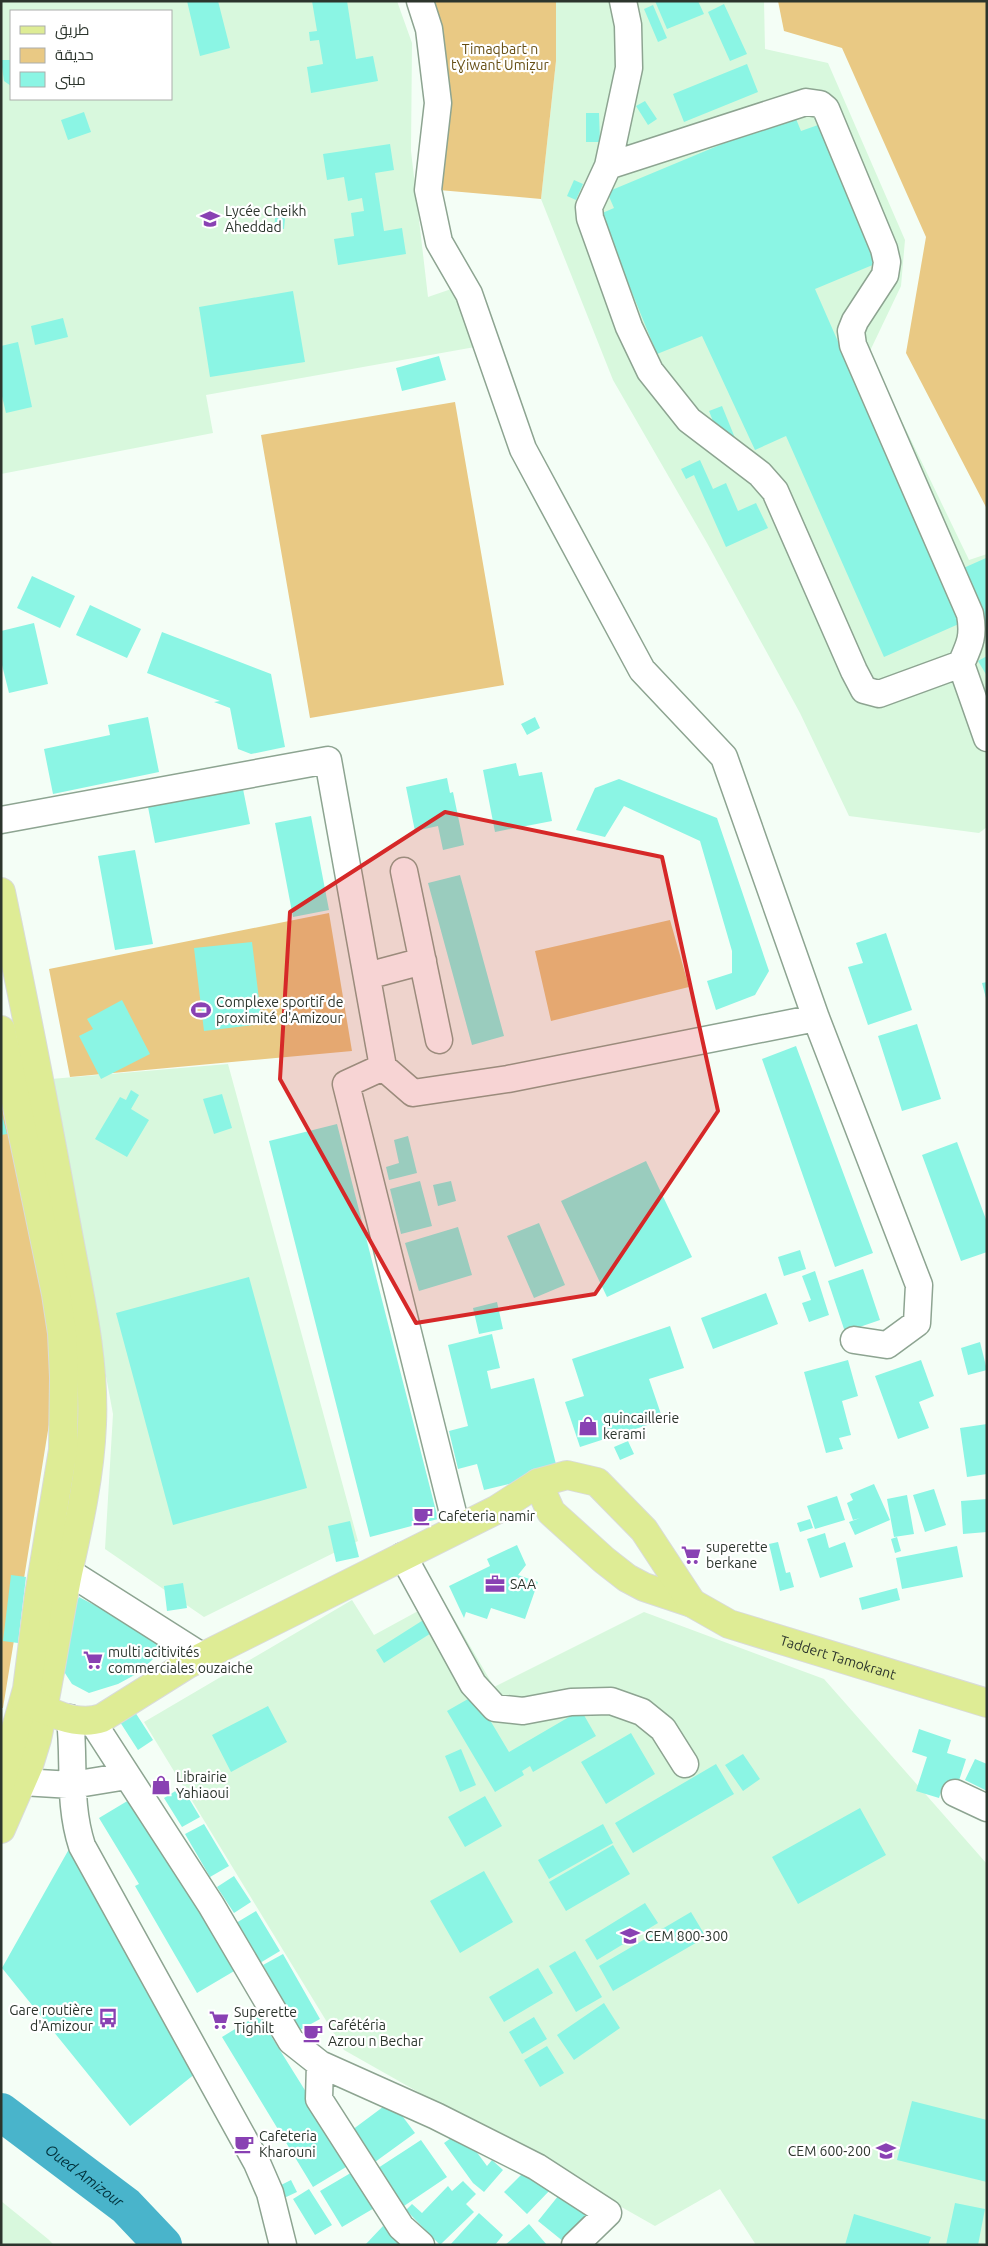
<svg xmlns="http://www.w3.org/2000/svg" width="988" height="2246" viewBox="0 0 988 2246" font-family="Ubuntu,Cairo,sans-serif">
<rect width="100%" height="100%" fill="#f4fef6"/>
<path fill="#d8f8dd" fill-rule="evenodd" d="M1,1H397L412,43L411,151L428,297L460,286L475,347L206,395L213,433L1,474ZM11,11H171V99H11Z
M556,1H764L765,49L828,63L905,240L901,286L869,353L969,560L987,554V827L979,833L849,816L800,713L707,543L613,380L541,199L556,61Z
M228,1064L358,1541L204,1617L105,1549L113,1414L51,1079Z
M442,1598L494,1687L644,1612L824,1679L987,1864V2245H756L720,2189L655,2226L344,2050L144,1722L352,1600L374,1635Z
M1,2201L48,2239L54,2245H1Z"/>
<path fill="#e9c984" d="M432,1H556V61L541,199L439,190Z
M778,1H987V509L906,353L926,237L842,48L784,31Z
M455,402L504,685L310,718L261,435Z
M329,913L352,1051L70,1077L49,969Z
M670,920L689,987L551,1021L535,951Z
M1,1102L49,1322L51,1412L3,1708H1Z"/>
<g fill="none" stroke-linecap="round" stroke-linejoin="round">
<path stroke="#49b4cb" stroke-width="38" id="s1" d="M1,2112L126,2206L163,2245"/>
</g>
<path fill="#8bf5e4" d="M187,1H218L230,48L200,56Z
M312,1H347L356,59L373,56L378,81L311,93L307,67L323,64L319,40L310,41L309,32L317,31Z
M655,1H698L704,14L667,29Z
M724,4L747,54L730,61L708,12Z
M653,5L667,38L658,42L644,9Z
M1,60H11V86L4,81Z
M747,64L758,92L684,122L673,94Z
M645,101L657,119L648,125L636,106Z
M84,112L91,132L68,140L61,120Z
M586,113H599L600,142H586Z
M794,114L801,131L818,125L875,264L815,289L961,623L884,657L786,436L755,450L702,336L657,354L600,214L614,208L607,192Z
M390,144L394,170L375,173L384,231L402,228L406,254L338,265L334,239L354,236L351,213L364,211L362,198L348,201L344,177L327,180L323,154Z
M574,180L583,184L576,200L567,196Z
M276,208L286,209L284,229H274Z
M293,291L305,362L210,377L199,307Z
M63,318L68,337L35,345L31,326Z
M18,342L32,407L6,413L1,392V346Z
M439,356L446,380L402,391L396,368Z
M722,406L735,438L722,444L709,411Z
M700,460L713,489L726,483L738,511L756,503L768,528L726,547L694,475L686,479L681,469Z
M986,558L987,561V631L959,570Z
M32,576L75,596L60,628L17,608Z
M90,605L141,629L127,658L76,635Z
M34,623L48,684L9,693L1,661V631Z
M162,632L271,674L285,747L251,754L238,749L230,708L214,702L220,701L147,673Z
M987,656V676L978,661Z
M148,717L159,772L53,794L44,749L110,735L108,725Z
M535,717L540,728L527,735L521,724Z
M516,763L519,776L542,772L552,821L495,832L483,770Z
M447,778L450,793L453,792L464,845L443,850L438,826L415,831L406,787Z
M619,779L717,818L769,971L755,995L716,1010L707,981L732,973V951L700,841L624,806L605,837L576,830L595,788Z
M243,789L250,824L155,843L148,807Z
M311,816L329,910L293,917L275,823Z
M135,850L153,944L115,950L98,856Z
M460,875L504,1036L472,1045L428,883Z
M886,933L912,1010L868,1025L848,967L863,963L856,943Z
M252,942L262,1024L204,1031L194,948Z
M987,982V998H986L982,983Z
M122,1000L150,1054L101,1079L79,1036L93,1029L87,1019Z
M917,1024L941,1099L902,1111L878,1036Z
M796,1046L873,1253L835,1267L762,1059Z
M131,1090L139,1095L131,1109L149,1120L127,1157L95,1139L120,1097L126,1100Z
M222,1094L232,1128L214,1134L203,1099Z
M1,1111L7,1134L1,1135Z
M337,1124L438,1519L370,1537L269,1141Z
M408,1136L417,1173L389,1180L386,1167L399,1163L394,1140Z
M957,1142L987,1222V1252L961,1261L922,1155Z
M646,1161L692,1257L607,1297L561,1201Z
M420,1181L432,1226L401,1234L390,1189Z
M451,1181L456,1201L438,1206L433,1185Z
M539,1223L565,1285L534,1298L507,1236Z
M458,1227L472,1275L419,1291L405,1243Z
M800,1250L806,1269L784,1276L778,1257Z
M863,1269L880,1320L845,1332L828,1281Z
M815,1271L829,1315L809,1322L802,1303L811,1300L802,1276Z
M249,1277L307,1488L173,1525L116,1313Z
M766,1293L778,1324L713,1349L701,1318Z
M497,1302L503,1329L479,1334L473,1308Z
M670,1326L684,1368L649,1379L663,1420L580,1447L565,1402L584,1396L572,1359Z
M492,1334L500,1368L487,1371L491,1389L534,1378L558,1472L484,1490L477,1464L458,1469L449,1431L468,1426L448,1345Z
M980,1342L987,1370L968,1375L961,1348Z
M848,1360L858,1396L842,1401L851,1435L839,1438L843,1449L826,1453L804,1372Z
M921,1360L934,1396L919,1402L929,1428L898,1439L875,1376Z
M987,1424V1474L967,1477L960,1428Z
M628,1441L634,1454L620,1460L614,1447Z
M874,1484L890,1520L855,1535L849,1522L860,1518L853,1520L847,1503L853,1500L850,1494Z
M934,1489L946,1525L925,1532L913,1495Z
M907,1495L914,1534L894,1537L887,1499Z
M837,1496L845,1520L815,1529L807,1506Z
M987,1499V1532L963,1534L961,1501Z
M810,1519L813,1528L800,1532L797,1523Z
M350,1521L359,1557L336,1562L328,1526Z
M825,1533L829,1548L845,1542L853,1567L820,1578L807,1539Z
M897,1537L901,1551L895,1553L891,1539Z
M778,1542L786,1573L790,1572L794,1587L780,1591L769,1544Z
M517,1545L526,1565L518,1575L538,1582L525,1619L491,1608L487,1619L466,1612L464,1618L449,1586L490,1566L487,1559Z
M957,1546L963,1577L902,1589L896,1558Z
M11,1575L26,1577L18,1643L3,1641Z
M183,1583L187,1608L167,1611L164,1586Z
M897,1588L900,1600L862,1610L859,1598Z
M79,1597L165,1642L159,1653L140,1672L118,1684L89,1693L72,1684L63,1670L61,1632Z
M428,1617L436,1630L384,1663L376,1650Z
M475,1695L509,1752L581,1710L596,1736L533,1772L530,1766L522,1771L524,1775L495,1792L447,1711Z
M268,1706L287,1742L231,1772L212,1735Z
M135,1712L153,1740L138,1750L120,1722Z
M919,1729L951,1740L947,1753L966,1759L956,1790L943,1786L939,1798L916,1791L927,1757L912,1752Z
M631,1733L655,1774L606,1804L581,1762Z
M461,1749L476,1785L460,1792L445,1756Z
M743,1754L760,1779L743,1791L725,1765Z
M975,1759L987,1764V1791L965,1780Z
M716,1764L734,1794L633,1853L615,1823Z
M182,1787L200,1817L182,1827L164,1798Z
M485,1796L502,1826L465,1847L448,1817Z
M134,1797L241,1967L197,1993L135,1886L139,1884L99,1818Z
M860,1808L886,1855L798,1904L772,1857Z
M204,1824L229,1866L210,1877L185,1834Z
M603,1824L613,1843L549,1879L538,1860Z
M73,1842L201,2069L130,2126L2,1968Z
M613,1845L630,1874L566,1911L549,1882Z
M484,1871L513,1922L460,1953L430,1901Z
M234,1876L251,1902L234,1913L217,1887Z
M645,1903L658,1923L597,1960L585,1940Z
M256,1911L280,1951L260,1963L236,1923Z
M691,1912L706,1937L613,1991L599,1966Z
M575,1951L602,1997L576,2012L549,1966Z
M283,1954L320,2019L300,2030L263,1965Z
M538,1968L553,1993L504,2022L489,1997Z
M604,2003L620,2028L574,2060L557,2035Z
M258,2015L351,2164L313,2187L222,2037Z
M534,2017L547,2039L522,2054L509,2032Z
M547,2046L564,2073L540,2087L524,2060Z
M391,2101L415,2133L375,2162L352,2130Z
M912,2101L987,2120V2182L897,2160Z
M461,2131L487,2166L492,2160L503,2170L484,2192L473,2183L444,2143Z
M421,2140L447,2177L404,2206L378,2168Z
M528,2168L551,2189L527,2214L504,2192Z
M354,2171L376,2207L342,2227L320,2191Z
M291,2180L297,2192L284,2198L279,2186Z
M463,2181L476,2194L466,2204L474,2212L440,2245L406,2210L412,2204L422,2213L448,2186L452,2191Z
M309,2189L332,2225L315,2235L293,2199Z
M563,2190L589,2211L564,2242L538,2221Z
M955,2203L985,2209L978,2245H946Z
M479,2213L503,2235L495,2245H450Z
M854,2214L931,2237L928,2245H845Z
M529,2224L547,2245H505Z
M383,2226L403,2245H365Z"/>
<g fill="none" stroke-linecap="round" stroke-linejoin="round">
<defs>
<path id="minor" d="M420,1L429,29L438,103L428,190L439,242L469,294L523,449L642,670L724,757L816,1018L919,1285L917,1323L887,1345L854,1340
M623,1L628,25L629,68L608,166L589,207L590,218L629,327L650,371L689,420L760,474L775,491L854,671L864,690L879,694L961,664
M608,166L806,102L820,104L826,109L884,249L887,262L885,275L855,321L851,331L853,345L970,614C974,636 970,644 961,664L987,738
M1,820L328,760L383,1067L413,1093L508,1079L816,1018
M404,871L439,1040
M367,976L423,961
M383,1067L346,1084L457,1529
M403,1556L473,1684L495,1708L523,1711L571,1702L611,1701L642,1712L663,1729L685,1764
M69,1572L203,1657
M70,1718C75,1763 68,1803 82,1846L257,2163L270,2193L283,2245
M92,1721L211,1905L291,2041L320,2064L436,2116L537,2167L608,2213L575,2245
M22,1782L72,1785L127,1776
M955,1793L987,1808
M320,2064L319,2099L401,2227L421,2245"/>
<g id="major">
<path d="M1,892C24,1002 46,1112 66,1223C78,1289 95,1357 92,1424C90,1475 79,1524 68,1573C57,1628 49,1684 37,1739L29,1765L1,1829"/>
<path d="M1,1030L56,1294L62,1333L64,1377L63,1450L39,1595L27,1689L1,1781"/>
<path id="s2" d="M538,1483L551,1512L604,1560L627,1578L644,1587L692,1603L729,1624L987,1703"/>
<path d="M25,1699C48,1712 76,1727 102,1718L188,1664L496,1510L538,1483L567,1475L597,1482L644,1530L692,1603"/>
</g>
</defs>
<use href="#minor" stroke="#8da491" stroke-width="29"/>
<use href="#major" stroke="#d9dbd9" stroke-width="30"/>
<use href="#minor" stroke="#fff" stroke-width="26"/>
<use href="#major" stroke="#deec95" stroke-width="28"/>
</g>
<path fill="#d62828" fill-opacity="0.2" stroke="#d62828" stroke-width="4" stroke-linejoin="round" d="M445,812L662,857L718,1111L595,1294L416,1323L280,1079L290,912Z"/>
<defs>
<symbol id="school-bare" viewBox="-9 -9 18 18"><path d="M0-5L7-2L0 1L-7-2ZM-4 1L0 2.5L4 1V4Q0 6-4 4Z" fill="#8941b3" stroke="#fff" stroke-width="2.5" paint-order="stroke"/></symbol>
<symbol id="stadium-bare" viewBox="-9 -9 18 18"><path d="M0-5a6.5 5 0 1 0 0 10a6.5 5 0 1 0 0-10ZM-3.5-1.8h7v3.6h-7Z" fill="#8941b3" stroke="#fff" stroke-width="2.5" paint-order="stroke"/></symbol>
<symbol id="shop-bare" viewBox="-9 -9 18 18"><path d="M-5-2.5h2.3a2.7 3.5 0 0 1 5.4 0H5L5.5 6h-11ZM-1.5-2.5h3a1.5 2.3 0 0 0-3 0Z" fill="#8941b3" stroke="#fff" stroke-width="2.5" paint-order="stroke"/></symbol>
<symbol id="cafe-bare" viewBox="-9 -9 18 18"><path d="M-5.5-4.5H6V0H3Q3 3.5 0 3.5H-2.5Q-5.5 3.5-5.5 0ZM3-3.2v2h1.7v-2ZM-6 4.5H4V6H-6Z" fill="#8941b3" stroke="#fff" stroke-width="2.5" paint-order="stroke"/></symbol>
<symbol id="supermarket-bare" viewBox="-9 -9 18 18"><path d="M-6-5.5h2.5l.6 2H6L4.5 2H-2.5L-4.4-4H-6ZM-1.5 3.2a1.3 1.3 0 1 0 .1 0ZM3 3.2a1.3 1.3 0 1 0 .1 0Z" fill="#8941b3" stroke="#fff" stroke-width="2.5" paint-order="stroke"/></symbol>
<symbol id="office-bare" viewBox="-9 -9 18 18"><path d="M-6-3h4V-5.5h4V-3h4V5H-6ZM-1-4.5V-3h2v-1.5ZM-6 0V1H6V0Z" fill="#8941b3" stroke="#fff" stroke-width="2.5" paint-order="stroke"/></symbol>
<symbol id="bus-bare" viewBox="-9 -9 18 18"><path d="M-5-6H5V4H4V6H2V4H-2V6H-4V4H-5ZM-3.5-4V0h7V-4ZM-3.5 1.2v1.5H-2V1.2ZM2 1.2v1.5H3.5V1.2Z" fill="#8941b3" stroke="#fff" stroke-width="2.5" paint-order="stroke"/></symbol>
</defs>
<g fill-rule="evenodd">
<use href="#school-bare" x="196" y="205" width="28" height="28"/>
<use href="#stadium-bare" x="187" y="996" width="28" height="28"/>
<use href="#shop-bare" x="574" y="1412" width="28" height="28"/>
<use href="#cafe-bare" x="409" y="1502" width="28" height="28"/>
<use href="#supermarket-bare" x="677" y="1541" width="28" height="28"/>
<use href="#office-bare" x="481" y="1570" width="28" height="28"/>
<use href="#supermarket-bare" x="79" y="1646" width="28" height="28"/>
<use href="#shop-bare" x="147" y="1771" width="28" height="28"/>
<use href="#school-bare" x="616" y="1922" width="28" height="28"/>
<use href="#bus-bare" x="94" y="2004" width="28" height="28"/>
<use href="#supermarket-bare" x="205" y="2006" width="28" height="28"/>
<use href="#cafe-bare" x="299" y="2019" width="28" height="28"/>
<use href="#cafe-bare" x="230" y="2130" width="28" height="28"/>
<use href="#school-bare" x="872" y="2137" width="28" height="28"/>
</g>
<g text-anchor="middle" dominant-baseline="central" stroke-width="4.5" stroke-linejoin="round" paint-order="stroke">
<g font-size="14" fill="#664f15" stroke="#fff">
<text x="500" y="49">Timaqbart n<tspan x="500" dy="16">tɣiwant Umiẓur</tspan></text>
</g>
<g font-size="14" fill="#2c352d" stroke="#fff" text-anchor="start">
<text x="225" y="211">Lycée Cheikh<tspan x="225" dy="16">Aheddad</tspan></text>
<text x="216" y="1002">Complexe sportif de<tspan x="216" dy="16">proximité d'Amizour</tspan></text>
<text x="603" y="1418">quincaillerie<tspan x="603" dy="16">kerami</tspan></text>
<text x="438" y="1516">Cafeteria namir</text>
<text x="706" y="1547">superette<tspan x="706" dy="16">berkane</tspan></text>
<text x="510" y="1584">SAA</text>
<text x="108" y="1652">multi acitivités<tspan x="108" dy="16">commerciales ouzaiche</tspan></text>
<text x="176" y="1777">Librairie<tspan x="176" dy="16">Yahiaoui</tspan></text>
<text x="645" y="1936">CEM 800-300</text>
<text x="93" y="2010" text-anchor="end">Gare routière<tspan x="93" dy="16">d'Amizour</tspan></text>
<text x="234" y="2012">Superette<tspan x="234" dy="16">Tighilt</tspan></text>
<text x="328" y="2025">Cafétéria<tspan x="328" dy="16">Azrou n Bechar</tspan></text>
<text x="259" y="2136">Cafeteria<tspan x="259" dy="16">Kharouni</tspan></text>
<text x="871" y="2151" text-anchor="end">CEM 600-200</text>
</g>
<g font-size="14" fill="#2c352d" stroke="#fff">
<text stroke="none"><textPath href="#s2" startOffset="359">Taddert Tamokrant</textPath></text>
</g>
<g font-size="15" font-style="italic" fill="#00313b" stroke="#fff">
<text stroke="none"><textPath href="#s1" startOffset="105">Oued Amizour</textPath></text>
</g>
</g>
<rect width="988" height="2246" fill="none" stroke="#2c352d" stroke-width="5"/>
<rect x="10" y="10" width="162" height="90" fill="#ffffff" stroke="#abaeab"/>
<rect x="20" y="26" width="25" height="8" fill="#deec95" stroke="#abaeab"/>
<text x="55" y="35" font-size="15" fill="#2c352d">طريق</text>
<rect x="20" y="48" width="25" height="15" fill="#e9c984" stroke="#abaeab"/>
<text x="55" y="60" font-size="15" fill="#2c352d">حديقة</text>
<rect x="20" y="72" width="25" height="15" fill="#8bf5e4" stroke="#abaeab"/>
<text x="55" y="85" font-size="15" fill="#2c352d">مبنى</text>
</svg>
